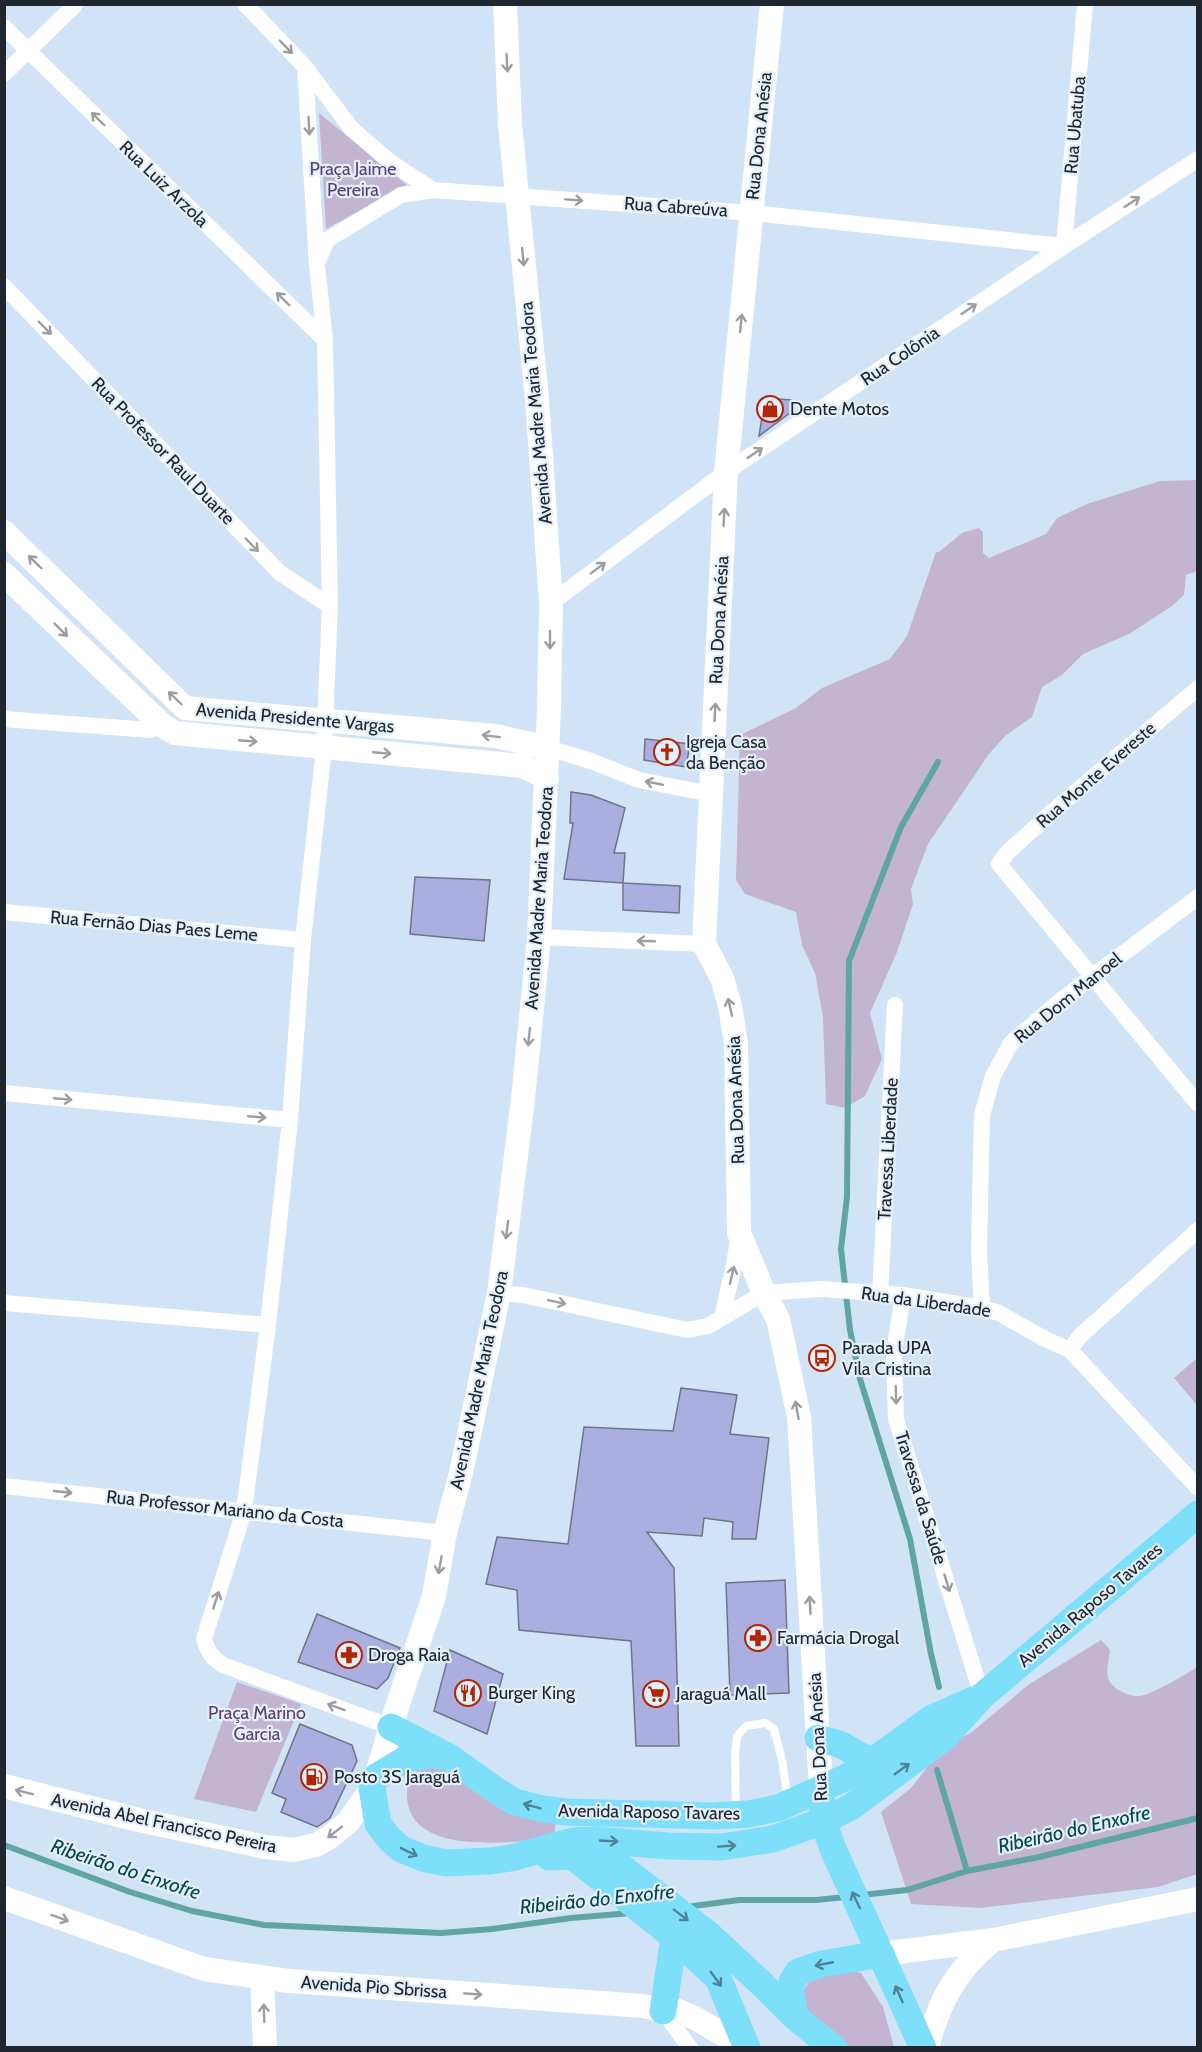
<svg xmlns="http://www.w3.org/2000/svg" width="1202" height="2052" viewBox="0 0 1202 2052" font-family="Cabin,sans-serif">
<rect width="100%" height="100%" fill="#d1e3f7"/>
<path fill="#c3b4d1" d="M319,113L407,185L326,229Z
M1197,480V571L1186,575L1184,595L1172,606L1129,634L1083,654L1062,675L1042,687L1032,717L1005,736L989,754L928,844L911,889L913,904L897,952L870,1013L882,1059L865,1096L845,1108L826,1104L823,1017L815,973L802,945L796,912L745,894L736,880L740,735L796,708L822,688L890,659L907,636L936,552H939L962,533L979,528L983,532V553L989,558L1046,534L1057,518L1087,504L1160,481Z
M1197,1358V1405L1174,1378Z
M1101,1640L1110,1650C1109,1658 1106,1670 1108,1678C1111,1688 1128,1697 1139,1696C1149,1696 1187,1674 1197,1667V1874L1158,1887L980,1908L911,1904L881,1812L911,1788L942,1748L972,1732L1028,1685Z
M237,1682L301,1704L256,1812L194,1799Z
M432,1762L556,1820L554,1839C512,1841 404,1859 407,1791C408,1776 419,1767 432,1762Z
M844,1969L861,1973L883,2007L894,2047H843L806,2013L803,1991L811,1979Z"/>
<g fill="none" stroke-linecap="round" stroke-linejoin="round">
<path stroke="#5fa5a4" stroke-width="6" d="M938,762L901,827L849,961L847,1197L841,1249L850,1330L860,1379L910,1539L931,1654L939,1687
M937,1770L967,1871
M4,1845L130,1892L192,1911L264,1925L441,1933L492,1929L571,1918L631,1913
M862,1895L907,1890L967,1871L1039,1857L1198,1818
M686,1907L739,1900H816L846,1897"/>
</g>
<path fill="#aaafe0" stroke="#717389" stroke-width="1.5" d="M765,398L791,400V412L759,436Z
M645,739L690,744L686,767L644,760Z
M571,792L591,795L625,808L614,853H625L623,883L564,879L573,823H570Z
M415,877L490,880L484,941L410,934Z
M623,883L680,886L679,913L623,910Z
M681,1388L737,1395L730,1434L769,1438L756,1539H732L733,1522L704,1518L702,1536L647,1532L674,1568L679,1746H636L631,1641L519,1630L517,1590L486,1584L497,1537L568,1544L584,1427L673,1431Z
M785,1580L789,1693L730,1695L726,1583Z
M317,1614L400,1648L388,1678L377,1689L298,1662Z
M450,1650L503,1674L487,1734L434,1711Z
M300,1724L352,1745L357,1761L330,1818L317,1827L281,1812L286,1799L272,1793Z"/>
<g fill="none" stroke-linecap="round" stroke-linejoin="round">
<path stroke="#fff" stroke-width="8" d="M736,1811L735,1754L737,1736L746,1726L765,1723L774,1729L782,1760L788,1800"/>
<path stroke="#fff" stroke-width="16" d="M245,4L305,67L351,128L390,162L433,190
M4,27L325,340
M305,67L317,265L325,340L330,606L324,748L303,940L290,1120L268,1325L244,1511L204,1639C208,1652 212,1658 223,1665L391,1727
M4,74L76,4
M319,259L327,240L401,195L433,190L752,213L1064,246L1085,4
M4,286L280,573L330,606
M551,603L726,472L1064,246L1198,159
M1198,688L1053,811L1007,853L999,864L1198,1104
M4,719L150,730L162,725
M548,748L591,761L639,780L711,794
M4,912L303,940
M539,937L704,944
M4,1093L290,1120
M499,1293L523,1295L687,1330L708,1326L764,1293L821,1289L903,1295L982,1308L999,1313L1045,1339L1070,1350L1198,1488
M880,1294L895,1005
M903,1295L894,1353L896,1419L982,1696
M4,1303L268,1325
M982,1308L979,1250L982,1115L993,1076L1011,1043L1060,1001L1198,897
M722,1316L733,1270L739,1235
M1070,1350L1079,1337L1198,1230
M4,1486L445,1533
M663,2011L690,2048"/>
<path stroke="#fff" stroke-width="24" d="M772,4L726,472L704,944L722,978L730,1006L736,1044L739,1233L764,1293L778,1319L799,1417L821,1789
M4,532L185,708L496,736L548,748
M4,574L162,725L175,733L523,766L547,778
M376,1777L397,1707L434,1596L445,1533L461,1473L499,1293L523,1099L539,937L549,709L551,603L537,399L510,124L505,4
M4,1786L139,1820L265,1847L293,1850L316,1845L330,1837L348,1822L372,1788
M4,1898L204,1969L289,1981L644,2006L663,2011L676,2010L695,2018L746,2048
M881,1954L993,1940L1198,1899
M262,1978L265,2048
M927,2048C939,2001 955,1971 993,1940"/>
<path stroke="#7edffb" stroke-width="27" d="M391,1727L449,1757L497,1791L515,1802L543,1809L566,1812L714,1816L748,1814L778,1808L847,1777L873,1761L932,1718L973,1700
M818,1738L842,1745L857,1754L873,1761
M449,1757L431,1755L406,1759L376,1777L372,1788L378,1824L388,1837L401,1849L423,1858L446,1863L490,1861L511,1858L573,1841L595,1840L668,1846L722,1847L773,1839L823,1821L851,1807L945,1737L982,1696L1198,1514
M822,1802L823,1821L833,1849L923,2048
M549,1857L573,1856L621,1867L708,1934L762,1984L796,2018L834,2048
M576,1859L663,1928L718,1978L747,2048
M663,2011L674,1938
M796,2018L790,1992L792,1982L798,1972L821,1964L881,1954"/>
</g>
<defs><path id="oneway-shaft" d="M-6 0H5M1.5-3L5.5 0L1.5 3" fill="none" stroke-width="1.6" stroke-linecap="round" stroke-linejoin="round" transform="scale(1.5)"/></defs>
<g stroke="#9b9da1">
<use href="#oneway-shaft" transform="translate(286 47) rotate(46)"/>
<use href="#oneway-shaft" transform="translate(507 63) rotate(87)"/>
<use href="#oneway-shaft" transform="translate(98 119) rotate(-136)"/>
<use href="#oneway-shaft" transform="translate(309 126) rotate(87)"/>
<use href="#oneway-shaft" transform="translate(574 200) rotate(4)"/>
<use href="#oneway-shaft" transform="translate(1132 202) rotate(-33)"/>
<use href="#oneway-shaft" transform="translate(523 257) rotate(84)"/>
<use href="#oneway-shaft" transform="translate(283 299) rotate(-136)"/>
<use href="#oneway-shaft" transform="translate(969 309) rotate(-34)"/>
<use href="#oneway-shaft" transform="translate(741 323) rotate(-84)"/>
<use href="#oneway-shaft" transform="translate(45 328) rotate(46)"/>
<use href="#oneway-shaft" transform="translate(755 453) rotate(-34)"/>
<use href="#oneway-shaft" transform="translate(724 517) rotate(-87)"/>
<use href="#oneway-shaft" transform="translate(252 545) rotate(46)"/>
<use href="#oneway-shaft" transform="translate(35 562) rotate(-136)"/>
<use href="#oneway-shaft" transform="translate(598 568) rotate(-37)"/>
<use href="#oneway-shaft" transform="translate(61 630) rotate(45)"/>
<use href="#oneway-shaft" transform="translate(550 640) rotate(90)"/>
<use href="#oneway-shaft" transform="translate(175 698) rotate(-136)"/>
<use href="#oneway-shaft" transform="translate(715 712) rotate(-87)"/>
<use href="#oneway-shaft" transform="translate(491 736) rotate(-173)"/>
<use href="#oneway-shaft" transform="translate(248 741) rotate(5)"/>
<use href="#oneway-shaft" transform="translate(382 753) rotate(5)"/>
<use href="#oneway-shaft" transform="translate(654 783) rotate(-169)"/>
<use href="#oneway-shaft" transform="translate(646 941) rotate(-178)"/>
<use href="#oneway-shaft" transform="translate(730 1007) rotate(-103)"/>
<use href="#oneway-shaft" transform="translate(529 1037) rotate(96)"/>
<use href="#oneway-shaft" transform="translate(63 1099) rotate(5)"/>
<use href="#oneway-shaft" transform="translate(257 1117) rotate(5)"/>
<use href="#oneway-shaft" transform="translate(507 1230) rotate(97)"/>
<use href="#oneway-shaft" transform="translate(732 1275) rotate(-77)"/>
<use href="#oneway-shaft" transform="translate(557 1302) rotate(12)"/>
<use href="#oneway-shaft" transform="translate(896 1395) rotate(88)"/>
<use href="#oneway-shaft" transform="translate(797 1410) rotate(-100)"/>
<use href="#oneway-shaft" transform="translate(63 1492) rotate(6)"/>
<use href="#oneway-shaft" transform="translate(440 1565) rotate(100)"/>
<use href="#oneway-shaft" transform="translate(947 1583) rotate(73)"/>
<use href="#oneway-shaft" transform="translate(216 1600) rotate(-72)"/>
<use href="#oneway-shaft" transform="translate(810 1605) rotate(-93)"/>
<use href="#oneway-shaft" transform="translate(336 1707) rotate(-159)"/>
<use href="#oneway-shaft" transform="translate(24 1792) rotate(-166)"/>
<use href="#oneway-shaft" transform="translate(335 1832) rotate(143)"/>
<use href="#oneway-shaft" transform="translate(60 1918) rotate(20)"/>
<use href="#oneway-shaft" transform="translate(473 1994) rotate(4)"/>
<use href="#oneway-shaft" transform="translate(264 2013) rotate(-92)"/>
</g>
<g stroke="#4f8294">
<use href="#oneway-shaft" transform="translate(902 1769) rotate(-36)"/>
<use href="#oneway-shaft" transform="translate(532 1806) rotate(-165)"/>
<use href="#oneway-shaft" transform="translate(609 1841) rotate(3)"/>
<use href="#oneway-shaft" transform="translate(727 1846) rotate(-4)"/>
<use href="#oneway-shaft" transform="translate(409 1852) rotate(26)"/>
<use href="#oneway-shaft" transform="translate(856 1900) rotate(-115)"/>
<use href="#oneway-shaft" transform="translate(681 1915) rotate(37)"/>
<use href="#oneway-shaft" transform="translate(824 1964) rotate(169)"/>
<use href="#oneway-shaft" transform="translate(716 1979) rotate(54)"/>
<use href="#oneway-shaft" transform="translate(899 1994) rotate(-114)"/>
</g>
<defs>
<symbol id="shop-ring" viewBox="-11 -11 22 22"><circle r="9.5" fill="#e4effc" stroke="#b12500" stroke-width="1.5"/><path d="M-5-2.5h2.3a2.7 3.5 0 0 1 5.4 0H5L5.5 6h-11ZM-1.5-2.5h3a1.5 2.3 0 0 0-3 0Z" fill="#b12500"/></symbol>
<symbol id="church-ring" viewBox="-11 -11 22 22"><circle r="9.5" fill="#e4effc" stroke="#b12500" stroke-width="1.5"/><path d="M-1.2-6h2.4v3.5h3.3v2.4h-3.3V6h-2.4V-.1h-3.3v-2.4h3.3Z" fill="#b12500"/></symbol>
<symbol id="bus-ring" viewBox="-11 -11 22 22"><circle r="9.5" fill="#e4effc" stroke="#b12500" stroke-width="1.5"/><path d="M-5-6H5V4H4V6H2V4H-2V6H-4V4H-5ZM-3.5-4V0h7V-4ZM-3.5 1.2v1.5H-2V1.2ZM2 1.2v1.5H3.5V1.2Z" fill="#b12500"/></symbol>
<symbol id="pharmacy-ring" viewBox="-11 -11 22 22"><circle r="9.5" fill="#e4effc" stroke="#b12500" stroke-width="1.5"/><path d="M-2-6h4v4h4v4h-4v4h-4v-4h-4v-4h4Z" fill="#b12500"/></symbol>
<symbol id="restaurant-ring" viewBox="-11 -11 22 22"><circle r="9.5" fill="#e4effc" stroke="#b12500" stroke-width="1.5"/><path d="M-5-6h1v4h1v-4h1v4h1v-4h1v5L-1.5 .5V6h-2V.5L-5-1ZM5-6V6H3V1.5H1.5Q1.5-4 5-6Z" fill="#b12500"/></symbol>
<symbol id="supermarket-ring" viewBox="-11 -11 22 22"><circle r="9.5" fill="#e4effc" stroke="#b12500" stroke-width="1.5"/><path d="M-6-5.5h2.5l.6 2H6L4.5 2H-2.5L-4.4-4H-6ZM-1.5 3.2a1.3 1.3 0 1 0 .1 0ZM3 3.2a1.3 1.3 0 1 0 .1 0Z" fill="#b12500"/></symbol>
<symbol id="fuel-ring" viewBox="-11 -11 22 22"><circle r="9.5" fill="#e4effc" stroke="#b12500" stroke-width="1.5"/><path d="M-5.5-6h7V0h2V4h1.3V-2.5L3-4.5l.8-.8L6-3V5H2.5V1h-1V6h-7ZM-4.2-4.7v3.2H.2V-4.7Z" fill="#b12500"/></symbol>
</defs>
<g fill-rule="evenodd">
<use href="#shop-ring" x="755" y="394" width="30" height="30"/>
<use href="#church-ring" x="652" y="737" width="30" height="30"/>
<use href="#bus-ring" x="807" y="1343" width="30" height="30"/>
<use href="#pharmacy-ring" x="743" y="1623" width="30" height="30"/>
<use href="#pharmacy-ring" x="334" y="1640" width="30" height="30"/>
<use href="#restaurant-ring" x="453" y="1678" width="30" height="30"/>
<use href="#supermarket-ring" x="641" y="1679" width="30" height="30"/>
<use href="#fuel-ring" x="299" y="1762" width="30" height="30"/>
</g>
<g text-anchor="middle" dominant-baseline="central" stroke-width="4.5" stroke-linejoin="round" paint-order="stroke">
<g font-size="18" fill="#20262e" stroke="#e4effc">
<text transform="translate(1075 125) rotate(-85)">Rua Ubatuba</text>
<text transform="translate(759 136) rotate(-84)">Rua Dona Anésia</text>
<text transform="translate(164 184) rotate(44)">Rua Luiz Arzola</text>
<text transform="translate(676 207) rotate(4)">Rua Cabreúva</text>
<text transform="translate(900 356) rotate(-34)">Rua Colônia</text>
<text transform="translate(536 413) rotate(-95)">Avenida Madre Maria Teodora</text>
<text transform="translate(163 451) rotate(46)">Rua Professor Raul Duarte</text>
<text transform="translate(719 620) rotate(-87)">Rua Dona Anésia</text>
<text transform="translate(295 718) rotate(5)">Avenida Presidente Vargas</text>
<text transform="translate(1096 775) rotate(-41)">Rua Monte Evereste</text>
<text transform="translate(539 898) rotate(-86)">Avenida Madre Maria Teodora</text>
<text transform="translate(154 926) rotate(5)">Rua Fernão Dias Paes Leme</text>
<text transform="translate(1068 998) rotate(-39)">Rua Dom Manoel</text>
<text transform="translate(736 1100) rotate(-92)">Rua Dona Anésia</text>
<text transform="translate(888 1149) rotate(-87)">Travessa Liberdade</text>
<text transform="translate(926 1302) rotate(8)">Rua da Liberdade</text>
<text transform="translate(479 1380) rotate(-78)">Avenida Madre Maria Teodora</text>
<text transform="translate(921 1498) rotate(73)">Travessa da Saúde</text>
<text transform="translate(225 1509) rotate(6)">Rua Professor Mariano da Costa</text>
<text transform="translate(1090 1605) rotate(-40)">Avenida Raposo Tavares</text>
<text transform="translate(818 1737) rotate(-93)">Rua Dona Anésia</text>
<text transform="translate(649 1812) rotate(1)">Avenida Raposo Tavares</text>
<text transform="translate(164 1823) rotate(12)">Avenida Abel Francisco Pereira</text>
<text transform="translate(374 1987) rotate(4)">Avenida Pio Sbrissa</text>
</g>
<g font-size="18" fill="#5d3d77" stroke="#e4effc">
<text x="353" y="169">Praça Jaime<tspan x="353" dy="21">Pereira</tspan></text>
<text x="257" y="1713">Praça Marino<tspan x="257" dy="21">Garcia</tspan></text>
</g>
<g font-size="18" fill="#20262e" stroke="#e4effc" text-anchor="start">
<text x="790" y="409">Dente Motos</text>
<text x="686" y="742">Igreja Casa<tspan x="686" dy="21">da Benção</tspan></text>
<text x="842" y="1348">Parada UPA<tspan x="842" dy="21">Vila Cristina</tspan></text>
<text x="777" y="1638">Farmácia Drogal</text>
<text x="368" y="1655">Droga Raia</text>
<text x="488" y="1693">Burger King</text>
<text x="676" y="1694">Jaraguá Mall</text>
<text x="334" y="1777">Posto 3S Jaraguá</text>
</g>
<g font-size="20" font-style="italic" fill="#034747" stroke="#e4effc">
<text transform="translate(1074 1829) rotate(-13)">Ribeirão do Enxofre</text>
<text transform="translate(126 1869) rotate(18)">Ribeirão do Enxofre</text>
<text transform="translate(597 1899) rotate(-6)">Ribeirão do Enxofre</text>
</g>
</g>
<rect width="1202" height="2052" fill="none" stroke="#20262e" stroke-width="12"/>
</svg>
